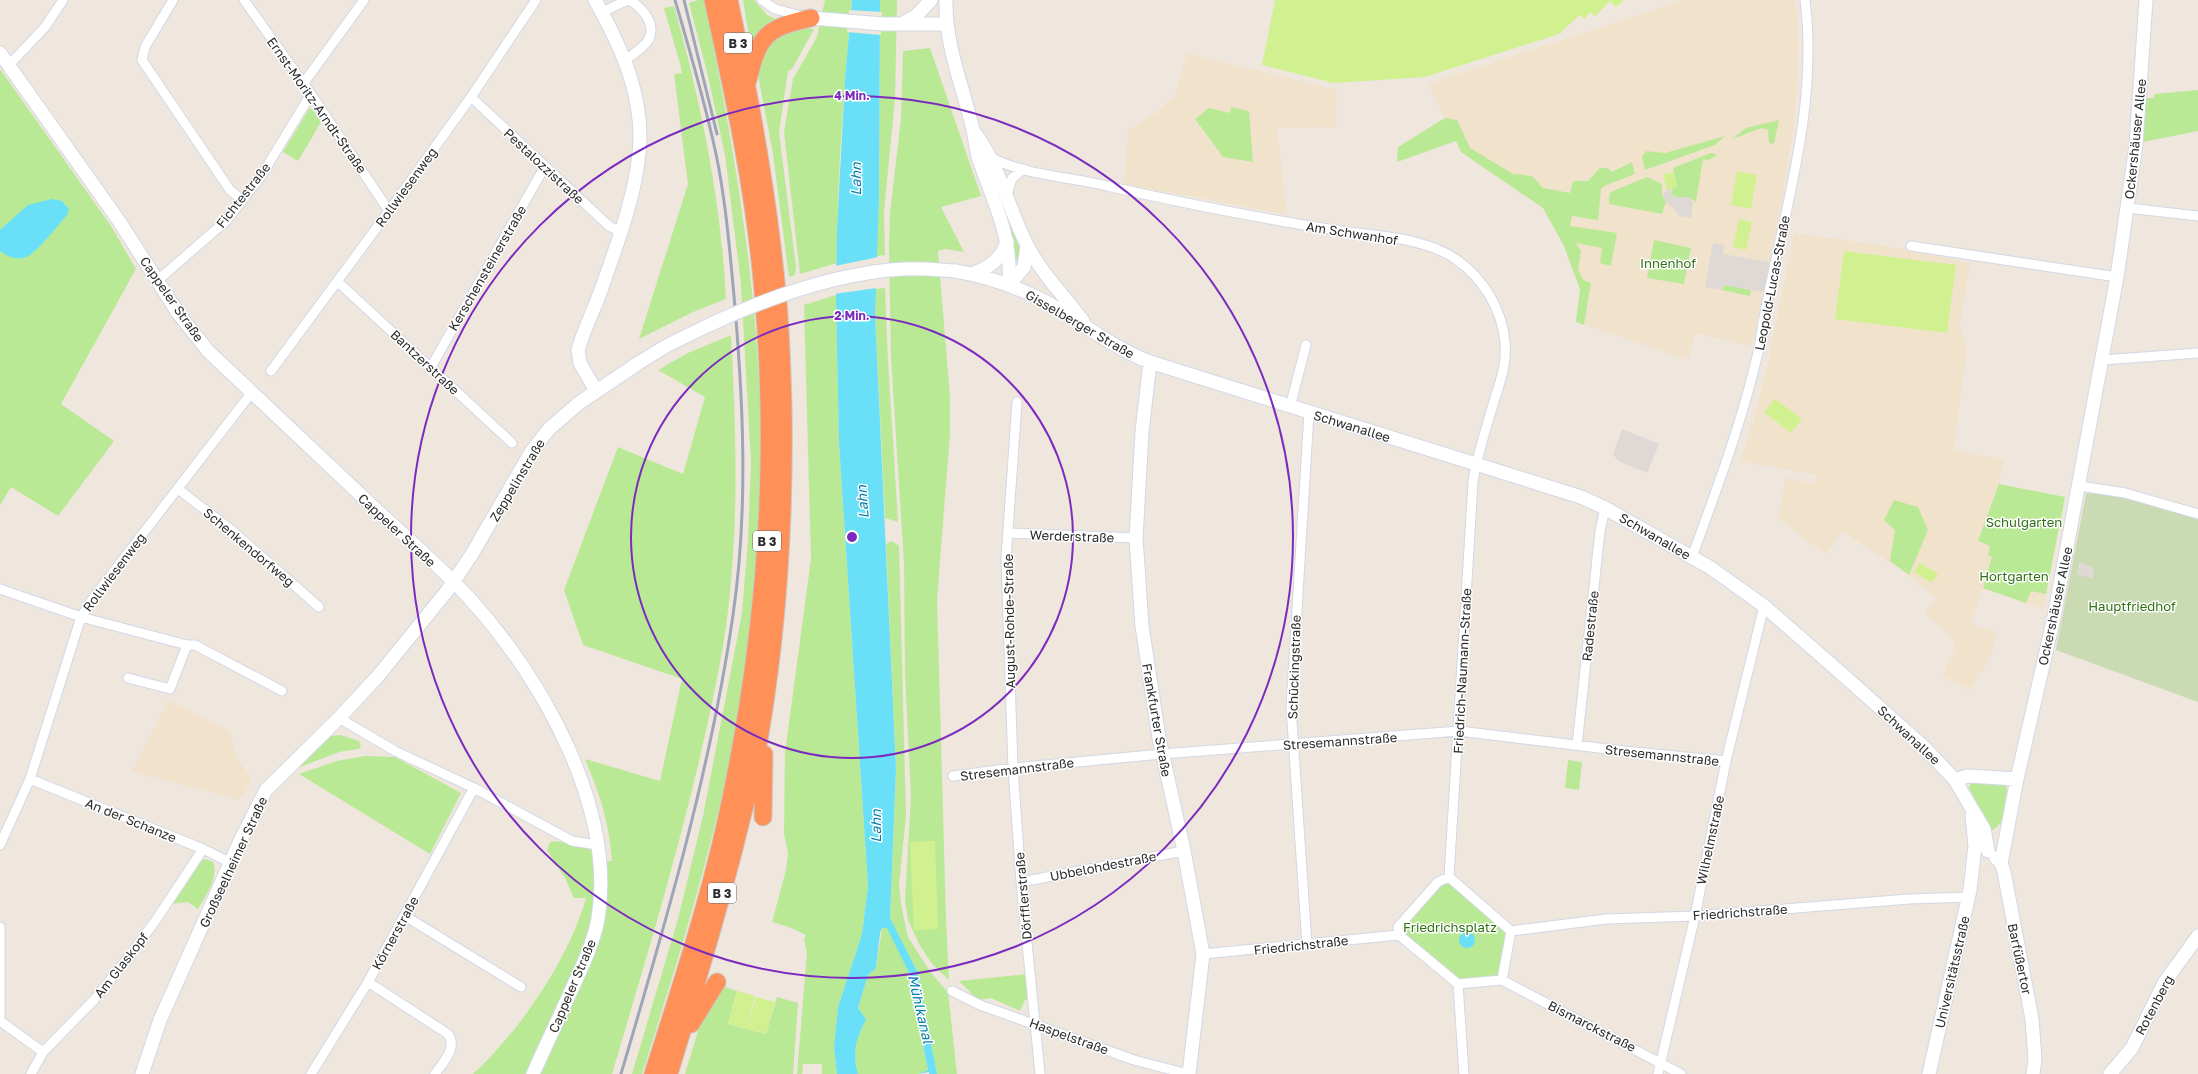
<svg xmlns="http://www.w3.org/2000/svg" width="2198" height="1074" viewBox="0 0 2198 1074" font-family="'Golos Text',sans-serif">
<rect width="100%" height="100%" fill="#efe6dd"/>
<path fill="#f1e2cc" d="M1683,0H1795L1799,42L1795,114L1781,205L1752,346L1695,333L1688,360L1576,322L1580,289L1564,246L1543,208L1461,152L1428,84Z
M1187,53L1337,90L1336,127L1277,128L1287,215L1196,197L1124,185L1128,131L1156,113L1175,96Z
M1794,233L1880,245L1970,263L1960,327L1967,347L1954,450L2004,460L1999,484L2065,497L2043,609L1983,588L1971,624L1997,633L1990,657L1970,690L1942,676L1956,647L1950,635L1924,613L1936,599L1909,575L1842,531L1826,554L1803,538L1778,517L1786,478L1813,483L1816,475L1740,461L1750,432L1768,362Z
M169,700L230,731L236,756L252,780L239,800L132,771Z"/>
<path fill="#bae996" d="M698,0H704C737,160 764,320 761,484C761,526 760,569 754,610C747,666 739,723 726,778C704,878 673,976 642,1074H632L678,919L703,816L742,613L748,539L751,463L741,284L725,155L708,76L689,3Z
M743,0H754L767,15L780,21L751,48Z
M825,0H852C844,87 837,176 837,263L800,274L784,132L793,79L817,37Z
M880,0H897L895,99L884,212L885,255L876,256L879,199Z
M674,6C701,102 721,199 726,299L693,312L639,339L688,184L674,74L682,73L680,64L664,8Z
M798,28L814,29L792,69L788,71L779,132L796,267L795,275L789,277L773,154L759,80L758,66L772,38Z
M930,48L981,196L941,207L964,252L945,249L938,251L950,398V433L937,599L946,919L949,980L932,964L919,944L908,920L905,900L911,796L905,674L904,563L891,358L889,247L890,213L901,119L903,51Z
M0,69L111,226L136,269L61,404L114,441L58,516L11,487L0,505Z
M2198,90V131L2143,142L2146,98H2154V94Z
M1231,107L1249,111L1253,162L1223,157L1195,119L1209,108L1230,113Z
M309,109H312L321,122L298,161L283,152Z
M1445,118L1457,120L1470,148L1513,174L1532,176L1543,188L1570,193L1573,181H1588L1600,168H1608L1612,172L1632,162L1635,174L1604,186L1601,189L1598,220L1572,216L1570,226L1617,233L1611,266L1600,263L1602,248L1576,243L1581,251L1578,269L1583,280L1591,283L1584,325L1576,322L1580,289L1564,246L1543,208L1461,152L1456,141L1397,162L1398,147Z
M1779,120L1774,144L1769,143L1768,130L1762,128L1732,139L1746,128Z
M1725,136L1715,145L1645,170L1642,157L1646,151L1665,153Z
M1711,153L1716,154V156L1709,160L1703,159L1696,202L1688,197H1675L1671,194L1672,189L1677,187L1673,168Z
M992,177C1002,201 1024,233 1019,260H1015L1010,229Z
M1647,177L1662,184V195L1666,202L1662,214L1609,204V196L1611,192Z
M1654,240L1691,248L1684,284L1647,278Z
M1723,284L1751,290L1750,296L1722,290Z
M885,288L888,361L898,522L885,518L875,314V289Z
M836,295L839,443L868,886L862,934L838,1007L834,1048L837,1074H822V1064H803L802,1074H797L807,953L804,940L806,935L789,927L772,922L786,870L788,853L784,834L785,753L811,559L804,305Z
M731,335C736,427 739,520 728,611C722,660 711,709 700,757C675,864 643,969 612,1074H473C519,1032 569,959 586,898H574L565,878L547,850L550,842L557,841L592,850V862L612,861C608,818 601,798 585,759L660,781L682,679L583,645L564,590L618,447L683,474L705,397L658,370L688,353Z
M1999,484L2065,497L2046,594L2031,591L2026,603L1983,588L1992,557L1988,556L1990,546L1978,541Z
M1894,500L1918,507L1928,530L1909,575L1890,561L1895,530L1884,520Z
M892,541L899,546L906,816L899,885L901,905L908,937L931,973L948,992L957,1074H937L917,971L890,918L896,769L886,544Z
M340,735L359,741L361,747L359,749L339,752L295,769L330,736Z
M365,756L395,757L461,793L430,854L299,774L337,761Z
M1568,760L1582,762L1579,790L1565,788Z
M1976,782L2005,785L2007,788L2002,822L1993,830L1990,829L1969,788L1971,783Z
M205,859L213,862C219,878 206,895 198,909L188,902L171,904L201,860Z
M1447,879L1509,932L1501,978L1459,981L1401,934L1399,927Z
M882,928H888L909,973L928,1070L918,1074H858C852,1051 856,1040 866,1019L858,1008L868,975L876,968Z
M1027,974L1030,999L1025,1000L1020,1011L991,998L978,1000L959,981Z
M723,986L737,991L728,1024L766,1034L777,997L798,1003L793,1074H685L702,1018Z"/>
<path fill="#cadab3" d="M2090,493H2106L2198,518V702L2056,650L2086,494Z"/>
<path fill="#d1f191" d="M1275,0H1624L1616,7L1610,1L1595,16L1591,12L1584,19L1580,15L1559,34L1425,77L1333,83L1262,65Z
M1737,171L1757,175L1751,209L1731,205Z
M1673,172L1677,187L1667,190L1663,174Z
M1739,219L1752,222L1746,250L1733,247Z
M1844,251L1956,265L1947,333L1835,319Z
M1775,399L1802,419L1791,433L1764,412Z
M1920,563L1938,574L1932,583L1914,572Z
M935,841L938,929L914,930L910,842Z
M737,991L755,996L747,1029L728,1024Z
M756,997L775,1002L766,1034L747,1029Z"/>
<path fill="#ded9d5" d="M1672,189L1671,194L1675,197H1688L1693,202L1691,218L1678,216V213L1666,202L1662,195L1667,190Z
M1713,243L1724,245L1723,254L1769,262L1764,292L1724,285L1722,290L1705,287Z
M1622,429L1659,444L1647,473L1618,461L1613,454Z
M2079,562L2094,568L2093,579L2077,574Z"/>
<path fill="#69dff8" d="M852,0H880L879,199L875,314L896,769L890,918L917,971L937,1074H929V1072L918,1074L928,1070L909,973L887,928H882L880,933L876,968L868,975L858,1008L866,1019C856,1040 852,1051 858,1074H837L834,1048L838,1007L862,934L868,886L839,443L836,299L837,229L845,79Z
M52,199L62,201L69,209L67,215C59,224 36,254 26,257C17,261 7,256 0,251V230L28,205Z
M1459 940a8 8 0 1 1 16 0a8 8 0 1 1-16 0Z"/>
<path fill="#efe6dd" d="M849,10L882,12L881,35L847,32Z
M878,257L877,288L834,294L835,266Z"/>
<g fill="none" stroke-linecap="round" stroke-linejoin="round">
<defs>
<path id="street" d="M173,0L145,47L142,60L230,190L242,200
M244,0L311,94L389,211
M762,0L775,9L801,16
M602,12L628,0
M625,60C632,55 645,47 649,39C656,23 642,7 629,0
M9,65L45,27L63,0
M303,84L364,0
M471,97L609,226L621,232
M992,158C1025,175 1071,177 1107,186C1183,203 1258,218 1335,230C1372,236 1426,237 1457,260C1484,279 1502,310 1505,342C1507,362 1501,380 1495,398C1487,426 1477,454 1473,482L1449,877
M1007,195L1012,178L1024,169
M2128,208L2198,216
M1911,246L2117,277
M158,280L227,220L261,176L311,94
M338,282L512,443
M2102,360L2198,353
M431,367L544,168
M271,371L389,211L471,97L536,0
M1017,402L1006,558L1013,768L1021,882L1040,1074
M1290,407L1306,345
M2080,486L2125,493L2198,514
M178,489L230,529L319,607
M1009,533L1136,538
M1692,557C1717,488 1743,420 1759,348C1776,232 1820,119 1805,0
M0,589L81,617L187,645H195L282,691
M128,678L170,689L187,645
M339,718L395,751L474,788L572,841L598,845
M1577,745L1600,531L1605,508
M953,776L1013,768L1162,754L1459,731L1624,751L1726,761
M30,779L203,849L231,863
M0,845L30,779L81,617L91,601L252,392
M1449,877L1511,931L1502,980L1458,984L1399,935L1398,927L1438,882Z
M1021,882L1184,851
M405,916L521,987
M0,927V1019
M1511,931L1606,919L1695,916L1909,899L1969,897
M1307,945L1291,707L1309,413
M1203,954L1399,935
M1502,980L1681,1074
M368,982L448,1034C458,1048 443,1062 435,1074
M1458,984L1464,1074
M952,991L980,1005L1134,1060L1188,1074
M0,1021L43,1052
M31,1074L43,1052L94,1000L127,959L156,920L203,849
M311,1074L368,982L474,788
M1658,1074L1695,916L1726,761L1764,606"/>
<path id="secondary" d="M595,0C621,46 645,98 639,153C635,198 616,247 601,290C594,310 584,329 578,350L580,363L596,391
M946,0C945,46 963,86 973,130C975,139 976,148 978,157C994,204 1012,234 1009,285
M811,18L883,24H946
M902,24L916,16L931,0
M0,53L119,221L178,313L208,351C261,401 314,451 367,501C401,533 438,564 470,599C542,678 616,808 598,919C593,945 581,969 570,993C558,1020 545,1047 533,1074
M974,132C1000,166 1008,208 1027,245C1041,273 1065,297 1083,321
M955,271C988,276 1020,288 1050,304C1083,324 1114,348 1150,362L1581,497L1605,508L1711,568L1764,606L1842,674L1924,747L1955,780L1984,829L1988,851
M972,274C990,267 1001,260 1007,241
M1009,285L1024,267L1027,246
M1150,362L1142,432L1136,538L1142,626L1159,738L1184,851L1203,954L1189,1074
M1955,780L1968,776L2017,779
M1996,858L2001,863L2004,872L2032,1019L2035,1059L2033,1074
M2001,863L2017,779L2054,617L2117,277L2136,145L2146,0
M142,1074L160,1020L240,841L266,790L339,718L378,676L447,591L472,554L531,452L549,429L579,403L640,362L668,345L709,325
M1929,1074L1970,890L1975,846L1972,815
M2110,1074L2132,1048L2164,983L2198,936"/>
<path id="highway" d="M748,80C759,35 766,28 811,18
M763,817L764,754
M691,1024L717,982
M653,1074C679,992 706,910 725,826C764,651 779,471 763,292C755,194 734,96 713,0
M669,1074C693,995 717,917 737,837C743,812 750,787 755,762C777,645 785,527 783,407C782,369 781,330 777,292C768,194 750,96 729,0"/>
</defs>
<use href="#street" stroke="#d2d8e6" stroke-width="11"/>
<use href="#secondary" stroke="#d2d8e6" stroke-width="15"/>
<use href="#highway" stroke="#c8c8c8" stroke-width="19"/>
<use href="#street" stroke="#fff" stroke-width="9"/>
<use href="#secondary" stroke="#fff" stroke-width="13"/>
<use href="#highway" stroke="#ff9158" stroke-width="17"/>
<path stroke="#9fa5b8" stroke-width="3" d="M684,0L717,134
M621,1074C665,925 711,769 733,615C749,506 743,394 733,285C729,242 725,197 716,154C705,102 690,51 675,0"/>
<defs>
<path id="secondary-bridge" d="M709,325C769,297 836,273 903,269C921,268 938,270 955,271"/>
</defs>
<use href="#secondary-bridge" stroke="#d2d8e6" stroke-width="15" stroke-linecap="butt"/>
<use href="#secondary-bridge" stroke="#fff" stroke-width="13"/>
</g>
<g fill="none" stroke="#7b2cbf" stroke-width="2">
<circle cx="852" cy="537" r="221"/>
<circle cx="852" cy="537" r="441"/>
</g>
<g text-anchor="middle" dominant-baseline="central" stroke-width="3" stroke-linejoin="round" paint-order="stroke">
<g fill="#fff" stroke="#6b6b6b" stroke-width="1">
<rect x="724" y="33" width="28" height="20" rx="3"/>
<rect x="753" y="531" width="28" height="20" rx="3"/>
<rect x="708" y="883" width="28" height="20" rx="3"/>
</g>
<g font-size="12" font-weight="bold" fill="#2c2c2c">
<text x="738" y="43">B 3</text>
<text x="767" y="541">B 3</text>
<text x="722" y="893">B 3</text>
</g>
<g font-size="13" fill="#2c2c2c" stroke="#fff">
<text transform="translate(317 105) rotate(55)">Ernst-Moritz-Arndt-Straße</text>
<text transform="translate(2135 139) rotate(-84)">Ockershäuser Allee</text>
<text transform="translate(544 166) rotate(43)">Pestalozzistraße</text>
<text transform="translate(406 187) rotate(-54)">Rollwiesenweg</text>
<text transform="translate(243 195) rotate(-52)">Fichtestraße</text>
<text transform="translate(1352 233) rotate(9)">Am Schwanhof</text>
<text transform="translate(487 268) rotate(-60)">Kerschensteinerstraße</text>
<text transform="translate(1772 283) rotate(-79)">Leopold-Lucas-Straße</text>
<text transform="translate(172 299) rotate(55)">Cappeler Straße</text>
<text transform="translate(1080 324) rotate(30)">Gisselberger Straße</text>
<text transform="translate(425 362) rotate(43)">Bantzerstraße</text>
<text transform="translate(1352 426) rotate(17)">Schwanallee</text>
<text transform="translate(517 480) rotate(-59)">Zeppelinstraße</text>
<text transform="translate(397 530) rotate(43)">Cappeler Straße</text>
<text transform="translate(1072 536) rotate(2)">Werderstraße</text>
<text transform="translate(1655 536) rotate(30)">Schwanallee</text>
<text transform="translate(249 547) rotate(40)">Schenkendorfweg</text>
<text transform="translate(114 572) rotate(-53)">Rollwiesenweg</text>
<text transform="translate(2055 606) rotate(-78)">Ockershäuser Allee</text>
<text transform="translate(1009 621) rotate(-91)">August-Rohde-Straße</text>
<text transform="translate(1590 626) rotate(-84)">Radestraße</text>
<text transform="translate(1294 667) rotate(-88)">Schückingstraße</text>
<text transform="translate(1462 671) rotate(-87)">Friedrich-Naumann-Straße</text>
<text transform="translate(1157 720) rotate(80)">Frankfurter Straße</text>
<text transform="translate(1909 735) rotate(43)">Schwanallee</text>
<text transform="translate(1340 741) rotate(-4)">Stresemannstraße</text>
<text transform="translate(1662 755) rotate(6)">Stresemannstraße</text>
<text transform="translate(1017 769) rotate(-7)">Stresemannstraße</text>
<text transform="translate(131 820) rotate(22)">An der Schanze</text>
<text transform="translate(1710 840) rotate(-78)">Wilhelmstraße</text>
<text transform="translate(233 862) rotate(-65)">Großseelheimer Straße</text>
<text transform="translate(1103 866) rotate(-11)">Ubbelohdestraße</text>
<text transform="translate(1023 896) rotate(-95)">Dörfflerstraße</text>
<text transform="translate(1740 912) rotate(-4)">Friedrichstraße</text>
<text transform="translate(395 933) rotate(-61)">Körnerstraße</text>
<text transform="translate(1301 945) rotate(-6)">Friedrichstraße</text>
<text transform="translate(2020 959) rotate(78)">Barfüßertor</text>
<text transform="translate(121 965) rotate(-52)">Am Glaskopf</text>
<text transform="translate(1952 972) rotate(-77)">Universitätsstraße</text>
<text transform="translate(572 986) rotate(-67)">Cappeler Straße</text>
<text transform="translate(2154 1005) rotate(-62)">Rotenberg</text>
<text transform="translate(1592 1026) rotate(27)">Bismarckstraße</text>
<text transform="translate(1069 1036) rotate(20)">Haspelstraße</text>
</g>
<g font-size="13" fill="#307015" stroke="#fff">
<text x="1668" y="263">Innenhof</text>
<text x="2024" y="522">Schulgarten</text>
<text x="2014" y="576">Hortgarten</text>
<text x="2132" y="606">Hauptfriedhof</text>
<text x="1450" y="927">Friedrichsplatz</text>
</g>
<g font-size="14" font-style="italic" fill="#037fa9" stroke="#fff">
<text transform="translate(855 179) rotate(-90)">Lahn</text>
<text transform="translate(862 502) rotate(-94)">Lahn</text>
<text transform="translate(875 826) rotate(-90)">Lahn</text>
<text transform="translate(921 1009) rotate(77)">Mühlkanal</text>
</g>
</g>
<circle cx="852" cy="537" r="6" fill="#7b2cbf" stroke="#fff" stroke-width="2"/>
<g font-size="12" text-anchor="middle" font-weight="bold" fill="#7b2cbf" stroke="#fff" stroke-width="3" stroke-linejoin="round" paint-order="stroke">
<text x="852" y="100">4 Min.</text>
<text x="852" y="320">2 Min.</text>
</g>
</svg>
